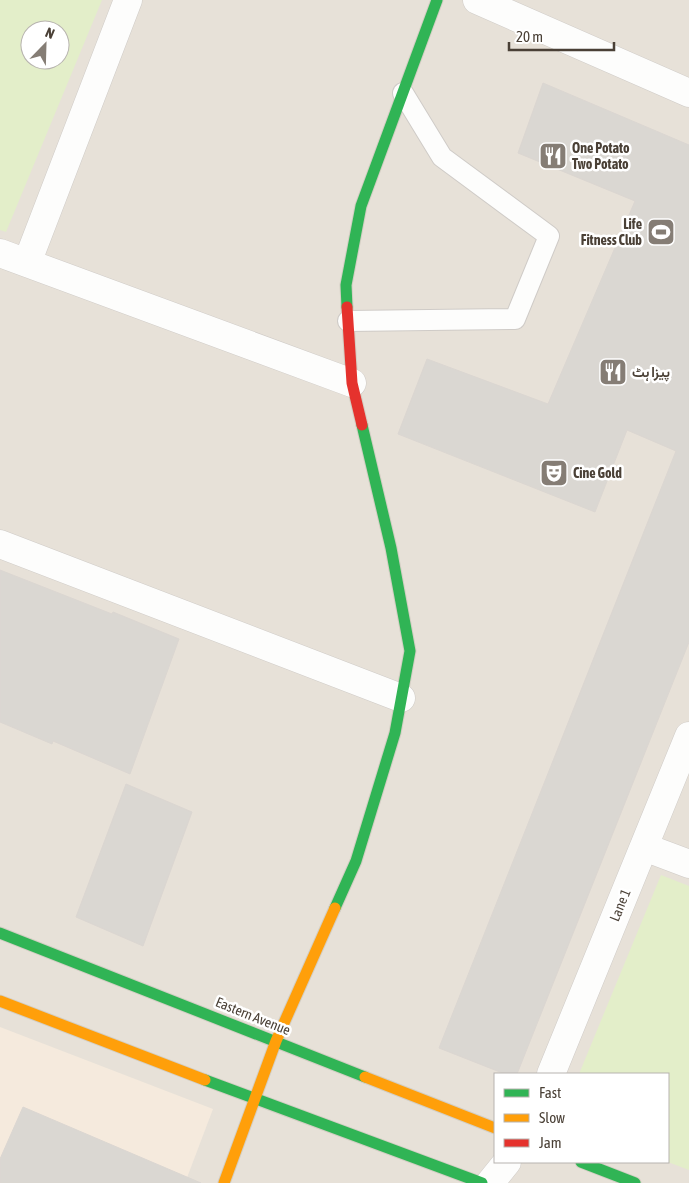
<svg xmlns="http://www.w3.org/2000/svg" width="689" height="1183" viewBox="0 0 689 1183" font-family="'Asap Condensed',Vazirmatn,sans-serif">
<rect width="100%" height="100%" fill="#f2efeb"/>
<path fill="#e7e1d8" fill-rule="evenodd" d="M0,0H689V1183H0ZM30,30H60V60H30ZM495,1074H668V1162H495Z"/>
<path fill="#f5eadd" d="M0,1027L213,1109L185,1183H0Z"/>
<path fill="#e3eec9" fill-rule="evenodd" d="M0,0H102L6,232L0,230ZM30,30H60V60H30Z
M661,875L689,886V1170L668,1162V1074H579Z"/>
<path fill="#dad7d2" stroke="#dbd6d1" d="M543,83L689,145V642L517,1074H505L439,1048L676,451L627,430L595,512L398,434L427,359L548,404L635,201L518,153Z
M0,570L112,614L113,612L179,639L130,774L53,741L52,744L0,722Z
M126,784L192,812L143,946L76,917Z
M23,1107L201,1183H0V1159Z"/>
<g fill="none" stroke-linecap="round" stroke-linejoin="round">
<defs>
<path id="lane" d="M348,321L515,319L549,236L442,157L403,93"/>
<path id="street" d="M477,0L689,93
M0,253L352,383
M27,263L128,0
M0,544L401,698
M644,847L689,864
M551,1074L689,736
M490,1183L507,1162"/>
<path id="fast" d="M347,307L346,285L361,206L437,0
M335,908L356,861L395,733L410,651L391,548L362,425
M0,933L365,1077
M205,1080L482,1183
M581,1162L635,1183"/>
<path id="slow" d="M0,1001L205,1080
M365,1077L495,1128
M224,1183L276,1041L335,908"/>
<path id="jam" d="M347,307L352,383L362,425"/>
</defs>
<use href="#lane" stroke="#cfcbc7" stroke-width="22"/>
<use href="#street" stroke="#cfcbc7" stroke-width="29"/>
<use href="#fast" stroke="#d3cec3" stroke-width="13"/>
<use href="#slow" stroke="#d3cec3" stroke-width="13"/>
<use href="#jam" stroke="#d3cec3" stroke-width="13"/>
<use href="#lane" stroke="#fdfdfc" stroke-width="20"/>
<use href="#street" stroke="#fdfdfc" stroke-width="28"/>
<use href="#fast" stroke="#30b455" stroke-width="11"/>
<use href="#slow" stroke="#ff9f0a" stroke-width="11"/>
<use href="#jam" stroke="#e5322d" stroke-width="11"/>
</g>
<defs>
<symbol id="restaurant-square" viewBox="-11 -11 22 22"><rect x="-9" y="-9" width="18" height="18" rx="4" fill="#857d75" stroke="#fff"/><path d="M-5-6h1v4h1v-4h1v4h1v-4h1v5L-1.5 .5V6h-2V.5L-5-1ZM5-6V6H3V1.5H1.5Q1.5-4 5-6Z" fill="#fff"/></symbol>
<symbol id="stadium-square" viewBox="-11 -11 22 22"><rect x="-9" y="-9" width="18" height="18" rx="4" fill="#857d75" stroke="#fff"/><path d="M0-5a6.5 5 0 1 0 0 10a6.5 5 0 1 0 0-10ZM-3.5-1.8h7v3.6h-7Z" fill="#fff"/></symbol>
<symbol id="theatre-square" viewBox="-11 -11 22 22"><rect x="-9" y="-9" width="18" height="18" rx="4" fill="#857d75" stroke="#fff"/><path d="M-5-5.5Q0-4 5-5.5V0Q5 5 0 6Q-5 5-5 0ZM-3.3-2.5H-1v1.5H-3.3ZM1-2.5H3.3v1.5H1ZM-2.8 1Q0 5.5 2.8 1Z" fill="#fff"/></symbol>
</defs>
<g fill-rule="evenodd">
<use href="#restaurant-square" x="537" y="140" width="32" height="32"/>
<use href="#stadium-square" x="645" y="216" width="32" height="32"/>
<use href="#restaurant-square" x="597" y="356" width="32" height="32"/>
<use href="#theatre-square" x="538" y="457" width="32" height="32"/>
</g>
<g text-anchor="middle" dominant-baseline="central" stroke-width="5" stroke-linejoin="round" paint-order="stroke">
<g font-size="14" font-weight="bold" fill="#4a4036" stroke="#fff" text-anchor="start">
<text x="572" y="148">One Potato<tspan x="572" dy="16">Two Potato</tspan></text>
<text x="642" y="224" text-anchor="end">Life<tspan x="642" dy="16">Fitness Club</tspan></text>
<text x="632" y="372">پیزا ہٹ</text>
<text x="573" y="473">Cine Gold</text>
</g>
<g font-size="14" fill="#4a4036" stroke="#fff">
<text transform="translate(620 905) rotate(-68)">Lane 1</text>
<text transform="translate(253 1016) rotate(22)">Eastern Avenue</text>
</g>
</g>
<rect x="494" y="1073" width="175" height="90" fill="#ffffff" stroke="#b7b3af"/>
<rect x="504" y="1089" width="25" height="8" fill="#30b455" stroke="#b7b3af"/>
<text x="539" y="1098" font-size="15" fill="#4a4036">Fast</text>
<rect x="504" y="1114" width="25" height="8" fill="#ff9f0a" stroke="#b7b3af"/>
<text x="539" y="1123" font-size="15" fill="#4a4036">Slow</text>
<rect x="504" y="1139" width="25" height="8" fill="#e5322d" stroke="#b7b3af"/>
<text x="539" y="1148" font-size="15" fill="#4a4036">Jam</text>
<g transform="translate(45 45) rotate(23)"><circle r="24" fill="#ffffff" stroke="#b7b3af"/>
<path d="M0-4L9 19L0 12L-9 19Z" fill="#857d75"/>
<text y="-8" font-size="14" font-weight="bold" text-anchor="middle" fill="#4a4036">N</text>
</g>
<path d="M509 42v8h105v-8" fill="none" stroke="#4a4036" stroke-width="2.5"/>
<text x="516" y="42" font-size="15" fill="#4a4036" stroke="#ffffff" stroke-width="4" paint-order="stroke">20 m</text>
</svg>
